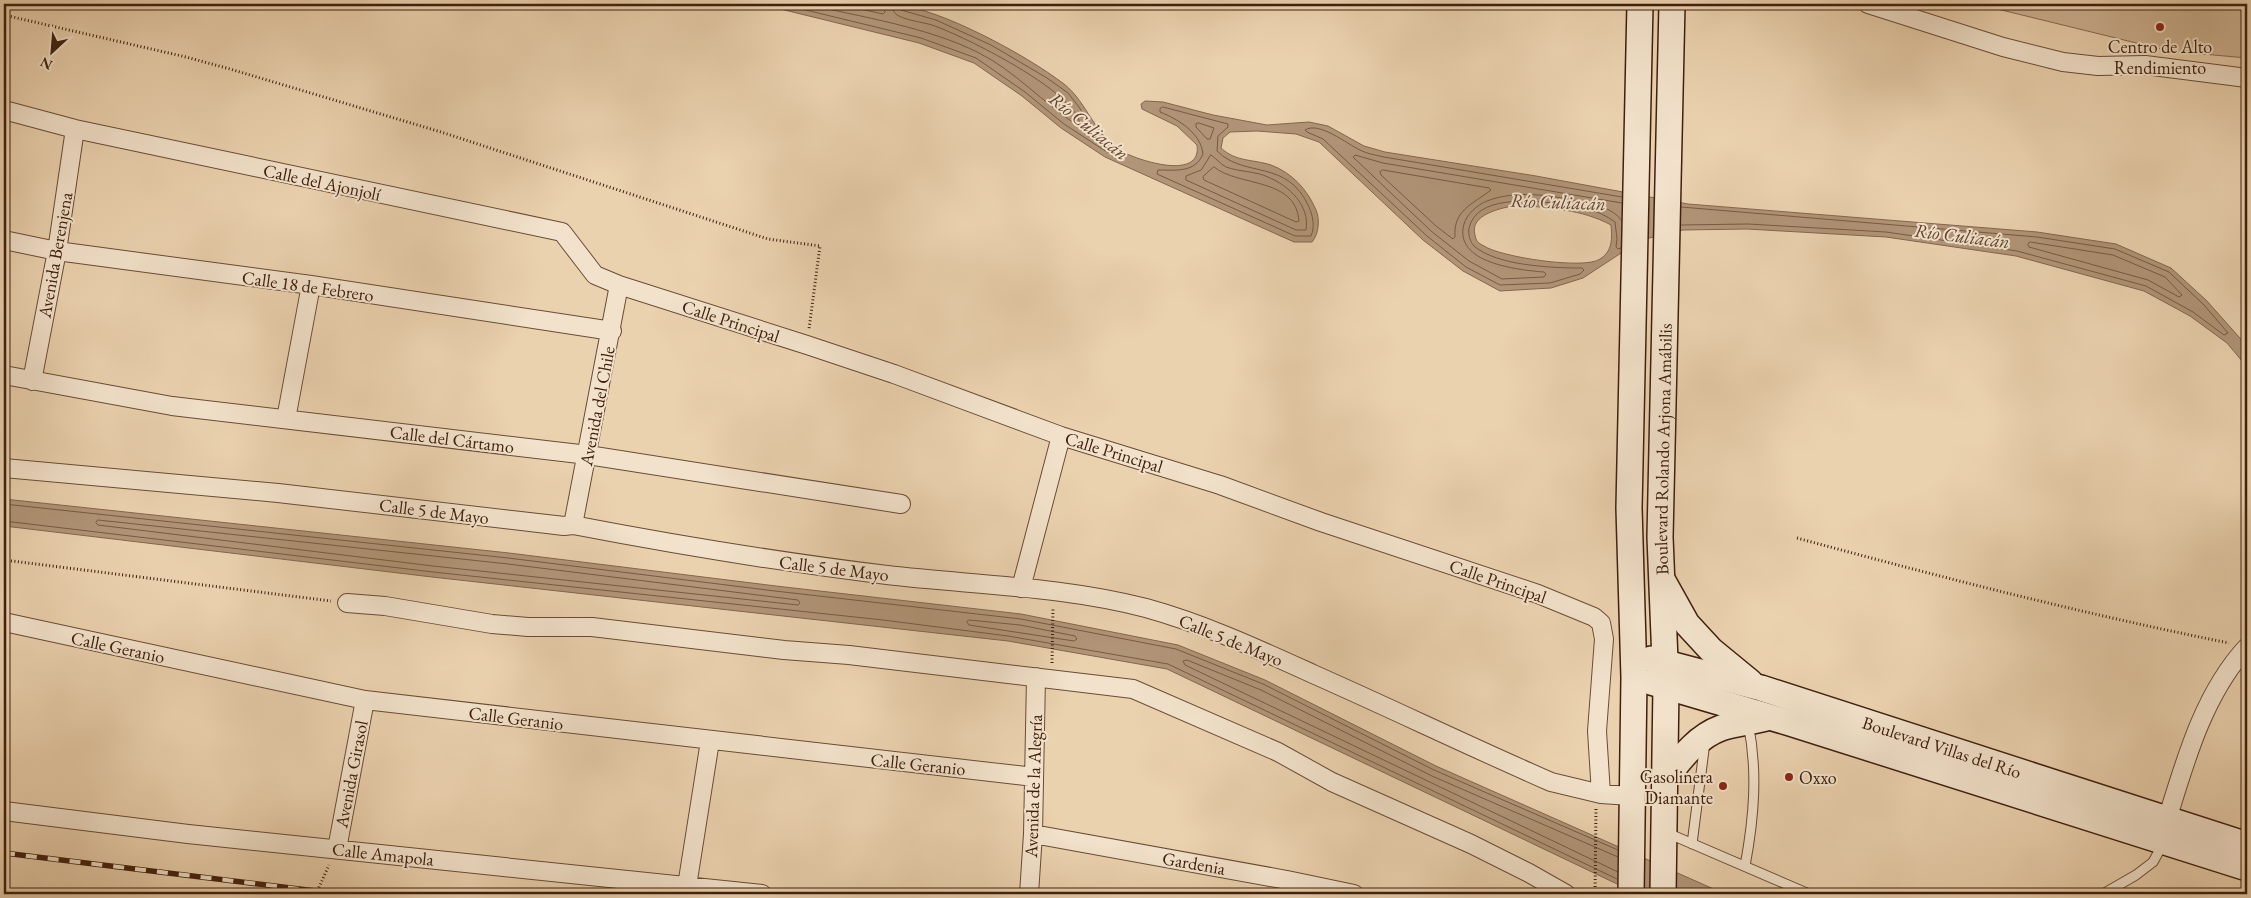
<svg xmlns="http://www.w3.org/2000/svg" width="2251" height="898" viewBox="0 0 2251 898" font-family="'EB Garamond',serif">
<rect width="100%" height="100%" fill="#ebd2af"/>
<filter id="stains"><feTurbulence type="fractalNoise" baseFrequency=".004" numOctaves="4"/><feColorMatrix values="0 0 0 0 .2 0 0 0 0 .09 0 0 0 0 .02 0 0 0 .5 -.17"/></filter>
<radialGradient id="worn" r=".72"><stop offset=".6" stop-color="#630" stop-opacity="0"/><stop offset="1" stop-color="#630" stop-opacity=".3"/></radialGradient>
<path fill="#ceb494" stroke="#866a51" d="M1977,4H2247V58L2169,51Z"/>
<path fill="#b19578" stroke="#83664e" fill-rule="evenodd" d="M760,4C791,4 821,4 851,4C865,4 880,2 893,4C940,8 1026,55 1064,84C1088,103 1095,137 1123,152C1140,161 1202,181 1197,145L1177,126L1142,109L1141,104L1145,101L1163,102L1213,115L1267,125L1309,122L1328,126L1364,146L1385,152L1536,176L1688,204L2037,232L2116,244L2171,268L2207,301L2247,346V367L2227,343L2190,316L2144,291L2016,256L1886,237L1747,229L1683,230L1641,240L1583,278L1551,288L1500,291L1463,271L1423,240L1319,142L1296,134L1257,131L1230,132L1223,138L1221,148C1236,162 1252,159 1271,165C1292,173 1307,189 1316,210C1320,219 1319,234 1312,242H1294L1105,157L1061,128L1022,96L974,63L919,43ZM1517,205C1550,208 1581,209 1611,225C1612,238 1613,251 1600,259C1585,270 1500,257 1484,246C1478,243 1476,241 1475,235C1469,214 1502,208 1517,205Z
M4,499L509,553L776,586L1021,614L1178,645L1265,680L1436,766L1725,894H1638L1167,669L1008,641L432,577L4,526Z"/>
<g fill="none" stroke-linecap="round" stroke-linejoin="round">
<path stroke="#785a43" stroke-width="1" d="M781,4L921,38L976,58L1025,92L1064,124L1107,152L1112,153V149L1095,134L1079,107L1068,93L1047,78L991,45L936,20L901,10L898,4
M806,4C861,17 928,27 979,53C1015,71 1043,103 1077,125L1080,124C1075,91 964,36 932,25C922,22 909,21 899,16C894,14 892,9 892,4
M838,4L883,14L885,12L884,4
M1163,107L1228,124V127L1218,136L1217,151C1245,179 1287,158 1309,207C1313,216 1315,227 1311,236H1295L1157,174L1158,170C1176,170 1195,173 1203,154C1201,133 1178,119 1160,112V109Z
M1199,123L1214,128L1210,139H1207L1196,127V124Z
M1211,155C1216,158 1220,164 1226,167C1240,172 1255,171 1268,177C1289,186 1310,205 1306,230H1296L1186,180V176L1201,170Z
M1214,167C1238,187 1296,177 1299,221L1296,222L1204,180L1203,177Z
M1383,170L1489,188L1491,190C1473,204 1453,210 1455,237L1453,239L1436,226L1381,175L1380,172Z
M1622,221C1613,207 1592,204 1578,201C1550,195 1515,190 1487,201C1477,205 1467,214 1464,224C1453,263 1518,270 1544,272L1546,274L1544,277L1502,279L1469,261L1431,231L1353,157L1355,155L1383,163L1622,203
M1681,225L1748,224L1886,232L2017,251L2146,286L2193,312L2224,335L2228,333L2204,305L2169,272L2115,249L2037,237L1681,207
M2030,242L2113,255L2165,277L2182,295L2179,297L2148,280L2029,247L2028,245Z
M1621,248L1618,249L1616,247L1617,239L1615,222C1598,209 1575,205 1554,203C1529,201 1477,195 1469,228C1468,234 1470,242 1474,246C1497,266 1553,268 1582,268L1584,270L1580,274L1550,283L1500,285L1466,267L1427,236L1323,139L1307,132L1305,130C1319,121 1347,144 1360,150C1367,154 1376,155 1384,157L1622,197
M4,504L508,558L775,591L1021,619L1176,649L1263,684L1434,770L1618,850
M98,520L508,564L798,600L800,603L798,605L433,566L98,525L96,523Z
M4,521L433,572L883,620L1008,636L1168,664L1617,879
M969,620L1020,625L1075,636L1077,639L1074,641L969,625L967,622Z
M1618,872L1185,665L1183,661L1187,660L1261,690L1432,776L1618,857"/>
<defs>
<path id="lane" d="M1665,832L1809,894
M1692,844L1705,742
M1745,866C1754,818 1758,771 1748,723
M2103,894L2136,875L2153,862L2164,842"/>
<path id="street" d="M1868,4L2003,47L2063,62L2098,66L2145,65L2247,78
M4,110L75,129L562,232L595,275L619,285L807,345L894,374L1061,436L1220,485L1321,522L1538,594L1594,617L1601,623L1604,639L1597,731L1601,794
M4,240L57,251L311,285L612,331
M4,375L172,406L588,455L901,504
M32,381L57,251L75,129
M286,419L311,285
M4,468L278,493L564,526L573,525C677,545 781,562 887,575C973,585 1061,586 1146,608C1204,624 1258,649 1313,674C1392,709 1471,747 1551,782L1601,794L1631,796
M573,525L619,285
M1021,588L1061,436
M347,603L385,606L492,624L528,627H592L784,650L849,655L1133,689L1278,752L1332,782L1471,844L1529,873L1566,894
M4,622L365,700L1034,777
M4,811L188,834L762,894
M2167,820C2185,761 2204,693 2247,647
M1033,834L1287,880L1354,894
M337,849L365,700
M687,886L710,741
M1029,894L1033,834L1036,677"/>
<g id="secondary">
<path d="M1663,581L1687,624L1711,650L1750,682"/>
<path id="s1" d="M1651,659L1761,688L2247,845"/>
<path d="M1651,682L1790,723L2247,868"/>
<path d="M1664,780C1680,760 1696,737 1721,728C1735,723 1752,722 1766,718"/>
<path d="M1631,894L1634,678L1629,508L1640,4"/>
<path id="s2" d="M1663,894L1666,686L1660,537L1672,4"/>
</g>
</defs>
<use href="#lane" stroke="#6a4c36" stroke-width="11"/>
<use href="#street" stroke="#6a4c36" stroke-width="20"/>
<use href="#secondary" stroke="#3f200e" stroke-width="28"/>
<path stroke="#3f200e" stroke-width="3" stroke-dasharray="1 2.5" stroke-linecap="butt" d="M4,15L186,57L230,69L441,132L768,239L820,246L809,329
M1797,538C1940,577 2084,614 2229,643
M4,560L331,601
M1052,663L1053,607
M316,894L329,865
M1595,894L1596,809"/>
<use href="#lane" stroke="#f2e2cb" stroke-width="9"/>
<use href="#street" stroke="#f2e2cb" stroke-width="18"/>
<use href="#secondary" stroke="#f2e2cb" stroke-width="25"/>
<defs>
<path id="rail" d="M4,853L341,894"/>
</defs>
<use href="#rail" stroke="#3f200e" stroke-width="5.5"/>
<use href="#rail" stroke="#f2e2cb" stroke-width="4" stroke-dasharray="11" stroke-linecap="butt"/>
</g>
<g fill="#8f2418" stroke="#f2e2cb" stroke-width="2">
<circle cx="2160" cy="27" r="5"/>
<circle cx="1789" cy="777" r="5"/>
<circle cx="1723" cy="786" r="5"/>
</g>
<g text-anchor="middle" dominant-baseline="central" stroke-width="4" stroke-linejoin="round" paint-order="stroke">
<g font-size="18" fill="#3f200e" stroke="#f2e2cb">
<text x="2160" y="46">Centro de Alto<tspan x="2160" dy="21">Rendimiento</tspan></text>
<text x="1713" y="776" text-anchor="end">Gasolinera<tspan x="1713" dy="21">Diamante</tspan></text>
<text x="1799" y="777" text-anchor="start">Oxxo</text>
</g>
<g font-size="18" fill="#3f200e" stroke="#f2e2cb">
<text transform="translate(322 182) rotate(12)">Calle del Ajonjolí</text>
<text transform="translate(55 255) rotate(-80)">Avenida Berenjena</text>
<text transform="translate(308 286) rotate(8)">Calle 18 de Febrero</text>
<text transform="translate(731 321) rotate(18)">Calle Principal</text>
<text transform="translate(597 406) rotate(-79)">Avenida del Chile</text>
<text transform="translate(452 439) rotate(7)">Calle del Cártamo</text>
<text stroke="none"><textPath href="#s2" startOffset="445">Boulevard Rolando Arjona Amábilis</textPath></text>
<text transform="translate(1114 452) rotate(17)">Calle Principal</text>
<text transform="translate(434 511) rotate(7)">Calle 5 de Mayo</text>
<text transform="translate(834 568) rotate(7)">Calle 5 de Mayo</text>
<text transform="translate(1498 581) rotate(19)">Calle Principal</text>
<text transform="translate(1231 640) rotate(22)">Calle 5 de Mayo</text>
<text transform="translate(118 647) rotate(12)">Calle Geranio</text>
<text transform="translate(516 718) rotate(7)">Calle Geranio</text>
<text stroke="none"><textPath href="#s1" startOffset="304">Boulevard Villas del Río</textPath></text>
<text transform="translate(918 764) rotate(6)">Calle Geranio</text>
<text transform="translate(351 774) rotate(-79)">Avenida Girasol</text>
<text transform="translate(1033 786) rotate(-88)">Avenida de la Alegría</text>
<text transform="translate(383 854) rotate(6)">Calle Amapola</text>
<text transform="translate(1194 863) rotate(10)">Gardenia</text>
</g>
<g font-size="19" font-style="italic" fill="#61432e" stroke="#f2e2cb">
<text transform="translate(1089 126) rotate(39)">Río Culiacán</text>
<text transform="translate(1558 202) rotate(2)">Río Culiacán</text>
<text transform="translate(1962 236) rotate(7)">Río Culiacán</text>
</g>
</g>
<rect width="2251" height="898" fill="none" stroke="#ebd2af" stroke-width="20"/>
<rect x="5" y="5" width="2241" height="888" fill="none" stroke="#3f200e" stroke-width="2.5"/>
<rect x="10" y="10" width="2231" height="878" fill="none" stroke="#3f200e"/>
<g transform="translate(52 52) rotate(206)" stroke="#f2e2cb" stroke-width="4" paint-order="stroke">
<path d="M0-4L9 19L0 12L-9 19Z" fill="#3f200e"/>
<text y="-8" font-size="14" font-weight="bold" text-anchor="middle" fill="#3f200e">N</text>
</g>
<rect width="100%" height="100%" filter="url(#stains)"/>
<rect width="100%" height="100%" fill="url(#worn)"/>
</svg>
